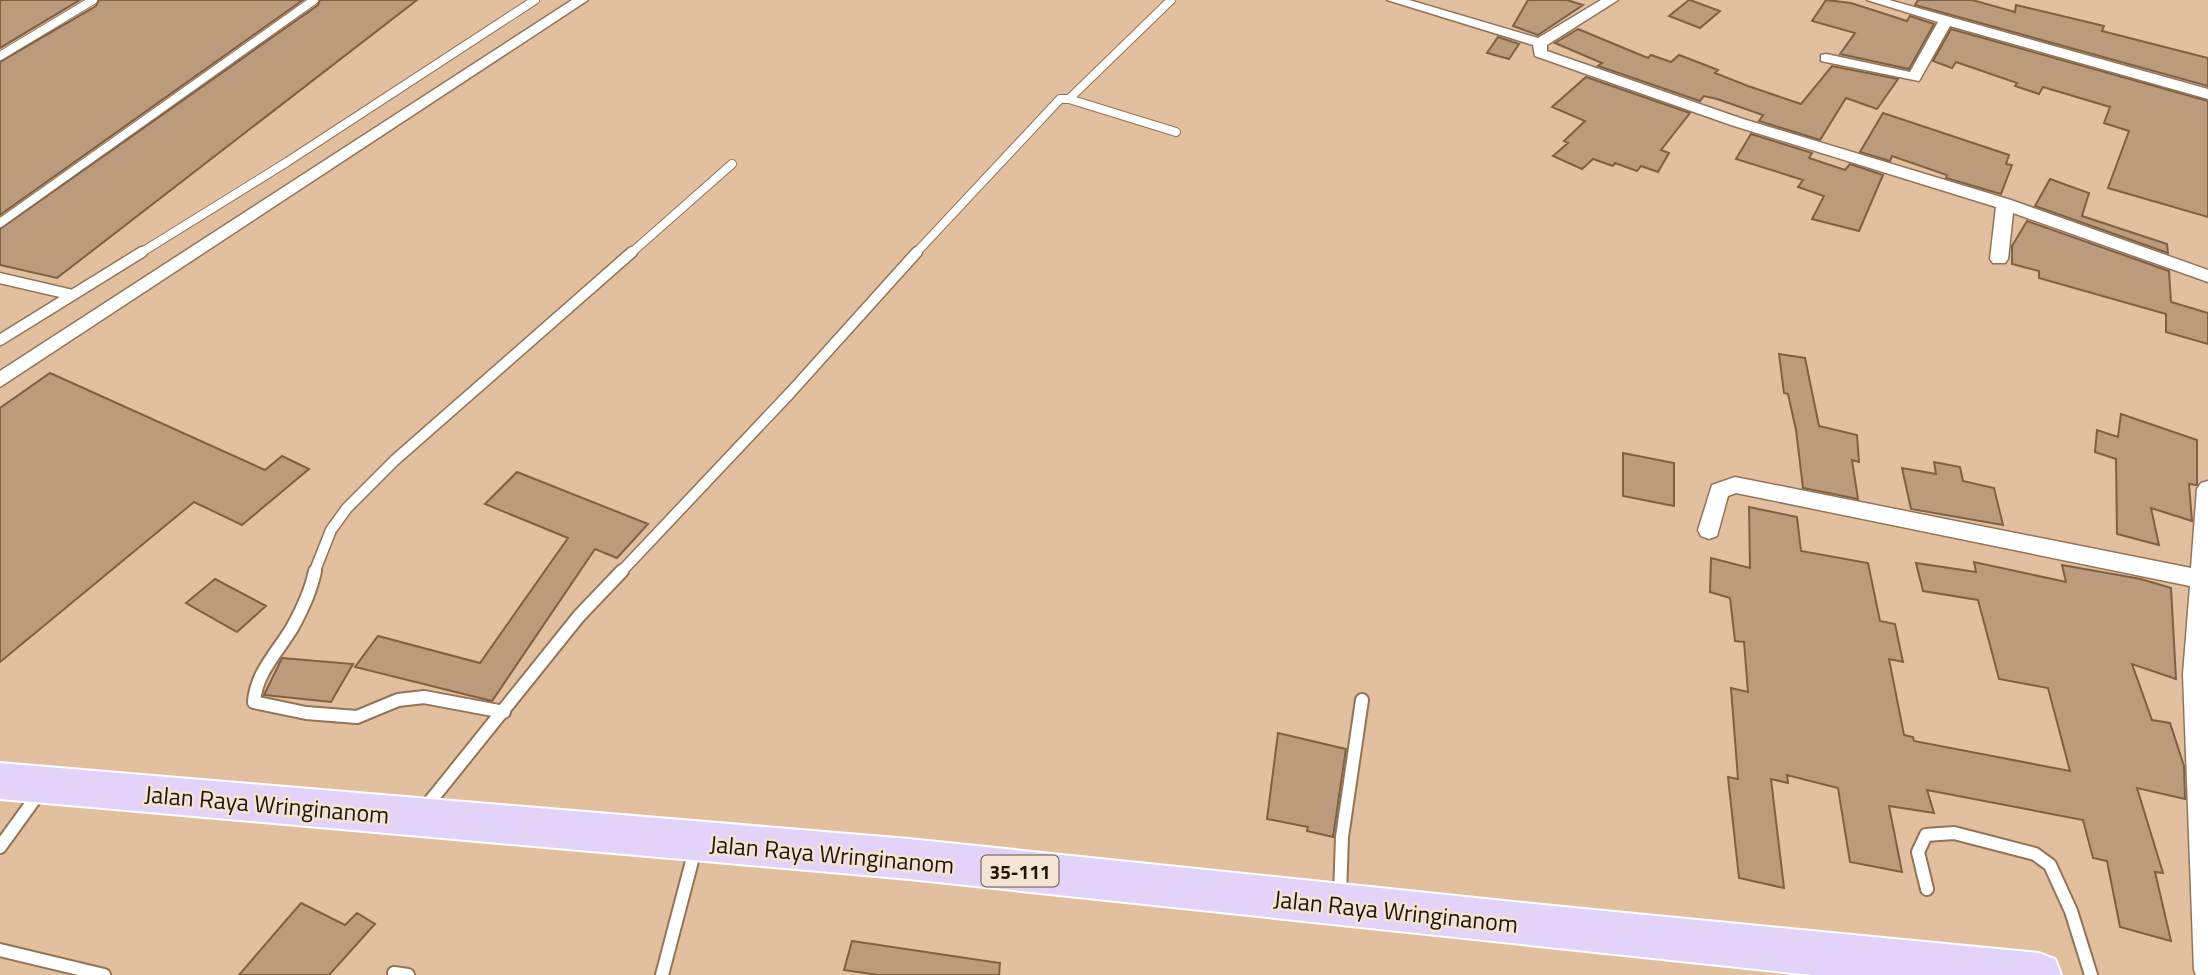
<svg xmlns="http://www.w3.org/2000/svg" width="2208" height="975" viewBox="0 0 2208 975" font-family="'Titillium Web',sans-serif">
<rect width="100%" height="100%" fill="#e1bf9f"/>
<path fill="#bc9b7c" stroke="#7f6043" stroke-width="2" d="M0,0H80L0,48Z
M99,0H303L0,215V62L96,6Z
M320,0H417L57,278L0,265V229L318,5Z
M1528,0H1567L1583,5L1538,35L1513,26Z
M1689,0H1690L1720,11L1700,28L1669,16Z
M1826,0L1851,3L1907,21L1910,16L1934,24L1909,69L1840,54L1855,33L1812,21Z
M1918,0H1972L2015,12L2016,5L2104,26L2102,31L2208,58V86L1915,5Z
M1578,29L1648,58L1651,55L1671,62L1679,55L1718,70L1715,73L1748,86L1801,104L1832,66L1898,79L1877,109L1846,98L1820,140L1759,121L1763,115L1717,99L1704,96L1700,101L1598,66L1602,63L1555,43Z
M1951,29L2208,101V217L2108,188L2129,131L2104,123L2110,107L2043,87L2039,94L2015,86L2017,83L1956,62L1952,68L1933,61Z
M1498,37L1519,44L1509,59L1487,53Z
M1586,77L1690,113L1661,150L1669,153L1658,172L1641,166L1637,171L1615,163L1613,166L1593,159L1582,169L1553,156L1568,143L1564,141L1585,121L1552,107Z
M1883,113L2009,155L2006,164L2012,165L2001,194L1946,178L1947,175L1892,156L1890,161L1860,152Z
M1751,134L1812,153L1809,158L1845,170L1850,164L1883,175L1859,231L1812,219L1824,196L1798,187L1803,180L1736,159Z
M2050,179L2089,193L2082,216L2167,244L2168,253L2035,206Z
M2027,221L2169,271L2171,302L2208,313V344L2166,332V314L2039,278V271L2012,264V246Z
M1779,354L1805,358L1819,426L1857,435L1859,462L1852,460L1858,499L1803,488L1796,430L1788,394L1784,393Z
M50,373L265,470L282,456L309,469L242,525L194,502L0,662V408Z
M2121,414L2197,440V485L2189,484L2192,521L2151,508L2159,545L2117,534L2116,459L2095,452L2097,430L2118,437Z
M1623,453L1674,463V506L1623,496Z
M1934,462L1960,467L1963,481L1994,488L2003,525L1911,509L1902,468L1936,474Z
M517,472L648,524L617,558L595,549L492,701L355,667L378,636L480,663L568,538L485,504Z
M1749,507L1797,517L1801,551L1868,563L1880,621L1895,624L1903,662L1889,659L1904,735L1913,737L1914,741L2070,771L2048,688L1999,679L1978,600L1923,591L1916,563L1976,572L1974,562L2066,582L2062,565L2141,579L2171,588L2176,679L2132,664L2152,720L2170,723L2184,766L2185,799L2137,788L2163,873L2155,872L2171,941L2120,927L2107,861L2093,858L2083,820L1927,790L1934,813L1889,806L1902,872L1850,862L1838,788L1787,775L1788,783L1771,779L1784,888L1739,878L1728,777L1738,779L1731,688L1748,692L1744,642L1735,641L1730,598L1710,592L1711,558L1750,568Z
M215,579L266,606L237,632L186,603Z
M282,658L353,664L331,702L264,695Z
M1278,733L1346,749L1333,837L1307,831L1308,827L1267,819Z
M301,903L345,925L357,913L375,924L329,975H239Z
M852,941L1000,963L999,975H878L844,970Z"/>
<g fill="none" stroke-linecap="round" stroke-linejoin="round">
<defs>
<path id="service-far2" d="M0,56L93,0
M1069,99L1171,0
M0,223L314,0
M139,254L287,162L535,0
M630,254L732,164
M915,254L1060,99H1069L1176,132"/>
<path id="service-far1" d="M0,278L73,295
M0,340L142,252
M314,573L331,530L347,508L395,460L632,252
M620,573L790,393L917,252"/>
<path id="service" d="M315,571C311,591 302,610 292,628C277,653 256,673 254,702L306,713L357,717L398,700L424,697L504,712
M424,809L579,616L622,571
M0,847L39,793
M1927,889L1918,852L1926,835L1954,833L2035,854L2050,865L2071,911L2091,975
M1340,895L1342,837L1362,700
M0,950L104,975
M394,973L408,975
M662,975L696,846"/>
<path id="minor" d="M572,0H588L0,387V371Z
M1387,0H1409L1538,38L1601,0H1618L1547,45V51L1743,119L2011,200L2208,270V282L2013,213L2008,259L2005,263H1993L1990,259L1996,207L1731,125L1535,56L1533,45Z
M1867,0H1889L2208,89V99L1950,26L1919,81L1821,61V55L1826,54L1910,72L1938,22Z
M1735,477L2191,568L2197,489L2201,483L2208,481V975H2196L2194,970L2183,674L2190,586L1736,493L1728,496L1717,536L1709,539L1701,536L1698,530L1712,485Z"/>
<path id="primary" d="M0,763L909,839L1543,905L2039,953L2055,959L2061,975H1812L909,879L0,799Z"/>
</defs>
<use href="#service-far2" stroke="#947457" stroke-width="10"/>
<use href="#service-far1" stroke="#947457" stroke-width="13"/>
<use href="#service" stroke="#947457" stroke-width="16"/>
<use href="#minor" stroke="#947457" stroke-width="3"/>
<use href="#primary" stroke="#fff" stroke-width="4"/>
<use href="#service-far2" stroke="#fff" stroke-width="8"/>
<use href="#service-far1" stroke="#fff" stroke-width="10"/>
<use href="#service" stroke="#fff" stroke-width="12"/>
<use href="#minor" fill="#fff" fill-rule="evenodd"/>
<use href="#primary" fill="#e3d3f8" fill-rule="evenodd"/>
</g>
<g text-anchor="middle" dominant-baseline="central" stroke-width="5" stroke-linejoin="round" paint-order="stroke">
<rect fill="#f5e3d3" stroke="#615346" stroke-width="2" x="981.5" y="855.5" width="77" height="31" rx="5"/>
<g font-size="19" font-weight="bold" fill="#211509">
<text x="1020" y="871">35-111</text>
</g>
<g font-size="24" fill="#211509" stroke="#f5e3d3">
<text transform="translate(267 804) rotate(5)">Jalan Raya Wringinanom</text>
<text transform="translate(832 854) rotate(5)">Jalan Raya Wringinanom</text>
<text transform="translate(1396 911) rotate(6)">Jalan Raya Wringinanom</text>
</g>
</g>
</svg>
